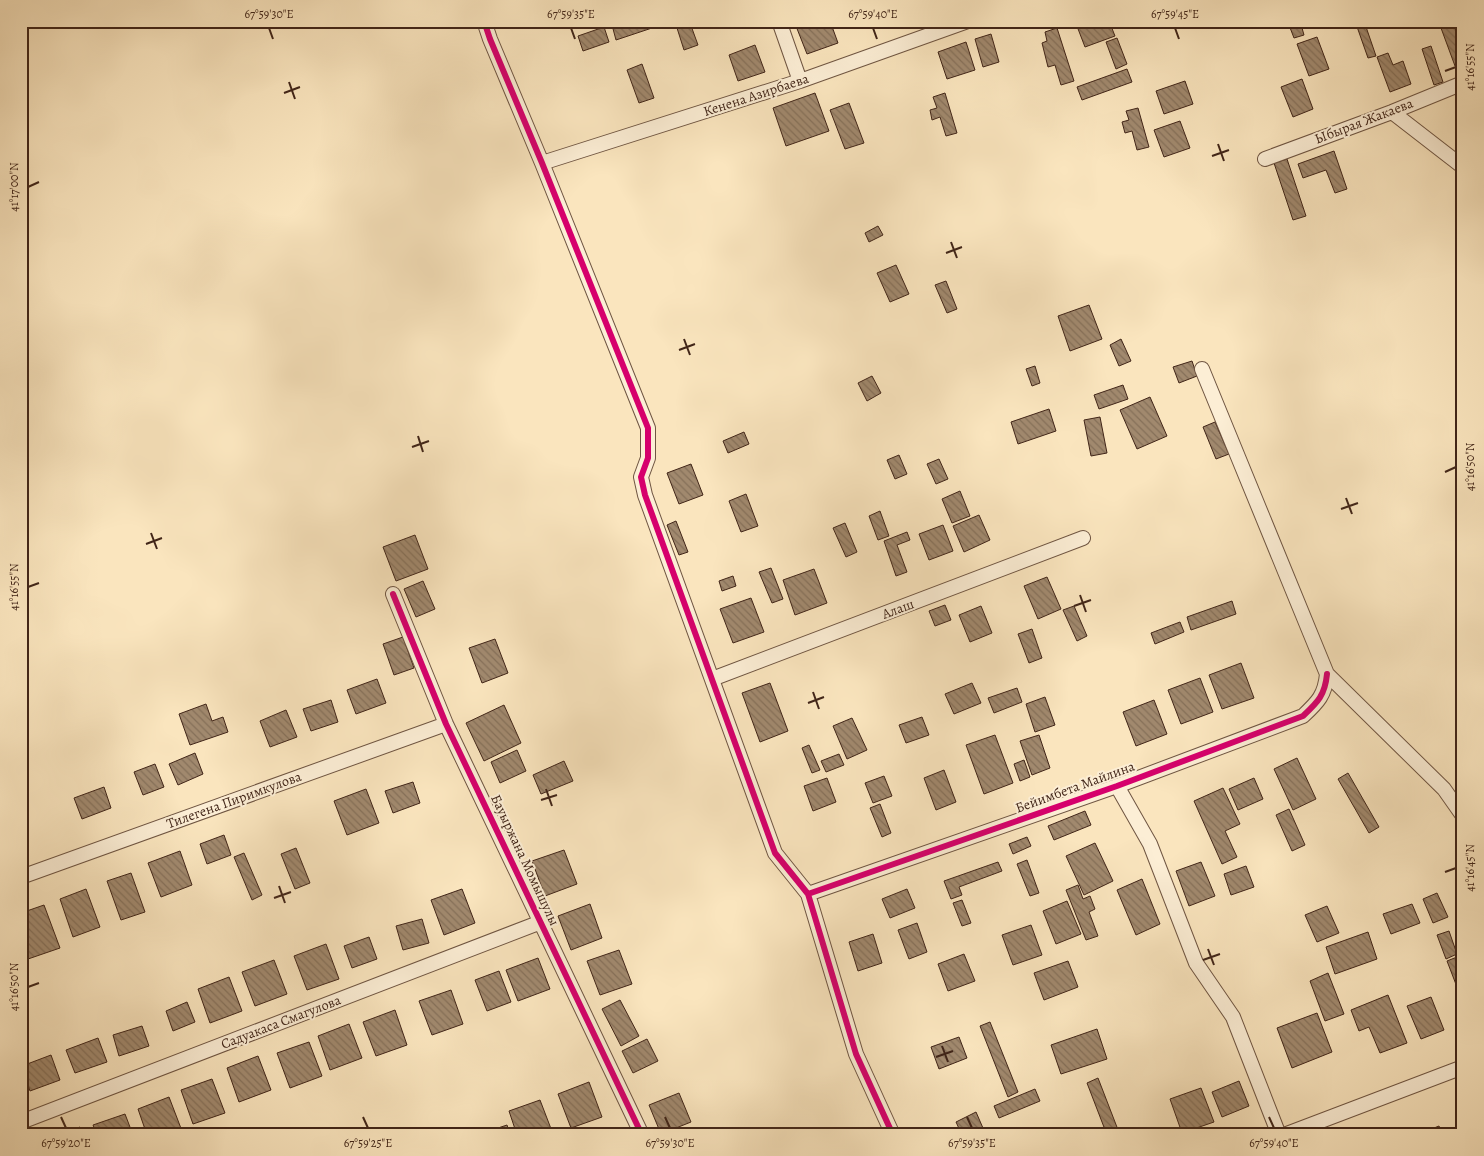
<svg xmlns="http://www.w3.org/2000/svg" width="1484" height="1156" viewBox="0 0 1484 1156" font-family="Alegreya,serif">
<defs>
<pattern id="building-back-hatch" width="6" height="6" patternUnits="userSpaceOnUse" patternTransform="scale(1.25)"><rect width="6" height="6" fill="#a1896e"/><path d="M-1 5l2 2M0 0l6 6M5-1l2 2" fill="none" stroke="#857059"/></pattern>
</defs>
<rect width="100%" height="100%" fill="#fae5be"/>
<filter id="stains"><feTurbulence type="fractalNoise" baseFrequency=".004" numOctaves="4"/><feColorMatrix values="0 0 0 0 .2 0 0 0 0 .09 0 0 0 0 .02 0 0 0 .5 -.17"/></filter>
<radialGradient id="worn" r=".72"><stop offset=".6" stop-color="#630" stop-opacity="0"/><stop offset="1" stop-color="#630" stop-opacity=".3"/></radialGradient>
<path fill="url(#building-back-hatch)" stroke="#412518" d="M624,21H670V22L616,40L612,25Z
M697,21H715L699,26Z
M794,21H830L838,43L807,54Z
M1042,21H1054L1055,24L1045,28Z
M1075,21H1109L1115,36L1085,47Z
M1117,21H1134L1119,27Z
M1300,21L1304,35L1294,38L1289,25Z
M1332,21H1344L1345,22L1334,26Z
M1355,21H1364L1376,56L1368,58Z
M1460,21H1463V63L1455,66L1441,28Z
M690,23L698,45L684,50L677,28Z
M604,27L609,42L583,51L578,36Z
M1057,28L1074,81L1061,85L1055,65L1048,67L1042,43L1047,41L1045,32Z
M991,34L999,62L983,67L975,39Z
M1317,37L1329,69L1309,76L1297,44Z
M1117,38L1127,64L1116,69L1106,42Z
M966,42L975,70L947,79L938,52Z
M755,45L765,72L738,81L729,55Z
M1431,46L1443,82L1434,85L1422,49Z
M1388,53L1393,65L1403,61L1411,84L1390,92L1377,57Z
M642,64L654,98L639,103L627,70Z
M1127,69L1132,82L1082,100L1077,87Z
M1302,79L1313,109L1293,117L1281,87Z
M1185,81L1193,104L1164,114L1156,91Z
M815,93L829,131L786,146L773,108Z
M945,93L957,133L946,136L940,117L932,120L930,110L937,108L933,97Z
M849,103L864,143L845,149L830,110Z
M1138,108L1149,147L1137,150L1132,131L1125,133L1122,122L1129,120L1126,111Z
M1180,121L1190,148L1164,157L1154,130Z
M1334,151L1347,189L1335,193L1326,170L1303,178L1298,164Z
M1287,159L1306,216L1293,220L1274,163Z
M878,226L883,235L869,242L865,233Z
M896,265L909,294L890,302L877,273Z
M946,281L957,309L947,313L935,285Z
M1089,305L1102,339L1070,351L1058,316Z
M1121,339L1131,361L1119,366L1110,345Z
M1192,361L1197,376L1179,383L1173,367Z
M1035,366L1040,383L1032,386L1026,369Z
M872,376L881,393L867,401L858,383Z
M1123,385L1128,399L1099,409L1094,395Z
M1150,397L1167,436L1137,449L1120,410Z
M1049,409L1056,431L1018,444L1011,422Z
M1100,417L1107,453L1091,456L1084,420Z
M1215,422L1229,454L1216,459L1203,427Z
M744,432L749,444L728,453L723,441Z
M899,455L907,474L895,479L887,460Z
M939,459L948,479L936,484L927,464Z
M691,464L703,495L679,504L667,473Z
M960,491L970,516L952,523L942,499Z
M746,494L758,526L741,532L729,501Z
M880,511L889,536L878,540L869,516Z
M979,515L990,540L964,552L953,526Z
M676,521L688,552L679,555L667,525Z
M845,523L857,552L846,557L833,528Z
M943,525L953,551L929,560L919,534Z
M907,532L910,540L897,545L907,572L896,576L884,541Z
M415,535L428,569L396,581L383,547Z
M771,568L783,599L772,603L759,572Z
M814,569L827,603L795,615L783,580Z
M733,576L736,586L722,591L719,581Z
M1047,577L1061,609L1038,619L1024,586Z
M423,581L435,609L416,617L404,589Z
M751,598L764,632L733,643L720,609Z
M1232,601L1236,614L1191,630L1187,617Z
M945,605L951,620L935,626L929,611Z
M981,606L992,633L970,642L959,615Z
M1074,606L1087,636L1077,641L1063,610Z
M1180,622L1184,632L1155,644L1151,633Z
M1032,629L1042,658L1029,663L1018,634Z
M403,637L414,668L394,675L383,644Z
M495,639L508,673L482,683L469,648Z
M1241,663L1254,698L1222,709L1209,675Z
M1200,678L1213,712L1181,724L1168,690Z
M377,679L386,703L356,714L347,690Z
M770,683L788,731L760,742L742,693Z
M972,683L981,703L954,714L945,694Z
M1017,688L1022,702L994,713L988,698Z
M1045,697L1055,725L1035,732L1026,704Z
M331,700L338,722L311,731L303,709Z
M1154,700L1167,734L1136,746L1123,712Z
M206,704L212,721L223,717L228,732L190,745L179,714Z
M504,705L521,743L484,761L466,723Z
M286,710L297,737L270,747L260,721Z
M922,717L929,735L906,743L899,725Z
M852,718L867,750L847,759L833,726Z
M995,735L1013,783L984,794L966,745Z
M1039,735L1050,768L1032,775L1020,741Z
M809,745L820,770L812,773L802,748Z
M517,750L526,771L500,783L491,762Z
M195,753L203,774L178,785L169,764Z
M839,754L844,765L826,772L821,761Z
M1297,758L1316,799L1293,810L1274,769Z
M1024,760L1030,777L1020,781L1014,764Z
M564,761L573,781L541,794L533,775Z
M155,764L164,787L143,795L134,772Z
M944,770L956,802L936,810L924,778Z
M1348,773L1379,827L1369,833L1338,779Z
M884,776L892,796L873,803L865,783Z
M827,778L836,802L813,811L804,786Z
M1254,778L1263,799L1238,810L1229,789Z
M413,782L420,803L393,813L385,791Z
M104,787L111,808L82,819L74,798Z
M1223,788L1240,824L1225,831L1237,857L1222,864L1194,801Z
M366,789L379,823L347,835L334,801Z
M880,804L891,833L882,837L870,808Z
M1289,809L1305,845L1292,851L1276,815Z
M1085,811L1091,825L1054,840L1048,826Z
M224,835L231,855L207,864L200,844Z
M1027,837L1031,846L1013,854L1009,844Z
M1095,843L1113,881L1084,895L1066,856Z
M296,848L310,883L295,889L281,854Z
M564,850L577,884L545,896L532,861Z
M180,851L192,885L161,897L148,863Z
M244,853L262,895L252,900L234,857Z
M1027,860L1039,893L1030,896L1017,864Z
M998,862L1002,871L959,887L962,895L951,899L944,881Z
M1201,862L1215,896L1189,906L1176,871Z
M1246,866L1254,887L1231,895L1224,874Z
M131,873L145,912L121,920L107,881Z
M1142,879L1160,924L1136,935L1117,890Z
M1078,885L1083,899L1090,896L1095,909L1089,912L1098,936L1086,940L1066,890Z
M86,889L100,927L73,937L60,899Z
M462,889L475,923L444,935L431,900Z
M907,889L915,908L890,918L882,899Z
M1437,893L1448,917L1433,923L1423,899Z
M962,900L971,923L962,926L953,903Z
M1067,901L1081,934L1056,944L1043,911Z
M590,904L602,938L571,950L558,916Z
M1412,904L1420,923L1391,934L1383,914Z
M44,905L60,948L28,959L21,941V913Z
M1327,906L1339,933L1317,942L1305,915Z
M422,919L429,943L403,950L396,926Z
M917,923L927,952L909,959L898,930Z
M1031,925L1042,955L1013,965L1002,935Z
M1449,931L1457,954L1446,959L1437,935Z
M1368,932L1377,959L1335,974L1326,947Z
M873,934L882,963L858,971L849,942Z
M369,937L377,959L352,968L344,946Z
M326,944L339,979L307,990L294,956Z
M619,950L632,984L600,995L587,961Z
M21,954L26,968L21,970Z
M964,954L975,981L948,991L938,964Z
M1457,957L1463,973V985L1457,987L1447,961Z
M538,958L550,989L518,1001L506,970Z
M274,960L287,994L255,1006L242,972Z
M1068,961L1078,987L1044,1000L1034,973Z
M499,971L511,1002L487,1011L475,980Z
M1328,973L1344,1014L1325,1021L1310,981Z
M229,977L242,1011L210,1023L198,989Z
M451,990L463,1024L432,1035L419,1001Z
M1388,995L1407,1043L1380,1053L1369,1027L1359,1031L1351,1010Z
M1431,997L1444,1030L1421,1039L1407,1006Z
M620,1000L639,1036L621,1046L602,1009Z
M187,1002L195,1022L173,1031L166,1011Z
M395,1010L407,1045L376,1056L363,1022Z
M1317,1013L1332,1052L1292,1068L1277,1028Z
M990,1022L1018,1092L1008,1097L980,1026Z
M349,1024L362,1058L330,1070L318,1036Z
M142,1026L149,1046L119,1056L113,1035Z
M1097,1029L1107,1059L1061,1074L1051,1045Z
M959,1037L967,1058L939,1069L931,1047Z
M98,1038L107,1062L75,1073L66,1050Z
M647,1039L658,1061L633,1073L622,1051Z
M309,1042L322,1076L290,1088L277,1053Z
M51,1055L60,1080L30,1091L22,1066Z
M258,1056L271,1090L239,1102L227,1068Z
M1098,1078L1120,1135H1107L1087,1083Z
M212,1079L225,1113L193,1124L181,1090Z
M1239,1081L1249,1106L1222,1117L1212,1092Z
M21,1082L25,1094L21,1095Z
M589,1082L602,1117L571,1128L558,1094Z
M1201,1088L1214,1122L1182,1133L1170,1099Z
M1035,1089L1040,1101L999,1118L994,1106Z
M679,1093L691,1122L661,1134L649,1105Z
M169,1097L182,1131L171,1135H147L138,1109Z
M540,1100L553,1134L517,1135L509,1111Z
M976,1112L986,1135H962L956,1122Z
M125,1114L133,1135H97L93,1125Z
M1463,1117V1129L1458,1118Z
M507,1125L510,1135H477Z
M1439,1126L1443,1135H1419V1134Z
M80,1127L83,1135H59Z"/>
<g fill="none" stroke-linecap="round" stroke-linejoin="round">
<defs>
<path id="street" d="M484,21L490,39L542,163L648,428V458L641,477L645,495L775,853L808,894L856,1054L893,1135
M779,21L800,81
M1392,112L1463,167
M1265,159L1392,112L1463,83
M542,163L800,81L968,21
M1202,369L1327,674L1444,789L1463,816
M393,594L446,724L642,1135
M712,679L1083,538
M1117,786L1150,844L1196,963L1233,1017L1279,1135
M21,877L446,724
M808,894L1117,786L1303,716C1318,702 1325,695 1327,674
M21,1122L541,922
M1284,1135L1463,1067"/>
</defs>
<use href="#street" stroke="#6f5542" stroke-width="16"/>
<use href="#street" stroke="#fceed5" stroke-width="14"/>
<defs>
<path id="cycleway" d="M484,21L490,39L542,163L648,428V458L641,477L645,495L775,853L808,894L856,1054L893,1135
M393,594L446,724L642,1135
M808,894L1117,786L1303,716C1318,702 1325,695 1327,674"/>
</defs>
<use href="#cycleway" stroke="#fceed5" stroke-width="9"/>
<use href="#cycleway" stroke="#d6006c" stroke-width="6"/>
</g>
<path fill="none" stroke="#412518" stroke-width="2" d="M269,28L273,39M571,28L575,39M873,28L877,39M1175,28L1179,39M1445,71L1456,67M289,82L295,99M284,93L300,87M1218,144L1224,161M1212,156L1229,150M28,187L39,182M951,242L957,258M946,253L962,247M684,339L690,355M679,350L695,344M418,436L423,452M412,447L429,441M1445,472L1456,467M1346,498L1352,514M1341,509L1358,503M151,533L157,549M146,544L162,538M28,587L39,583M1080,595L1086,612M1074,606L1091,600M813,692L819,709M808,703L824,697M546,789L552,806M541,800L557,795M1445,872L1456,868M279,886L285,903M274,898L291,892M1208,949L1214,965M1203,960L1220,954M28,987L39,983M942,1046L948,1062M936,1057L953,1051M61,1117L66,1128M363,1117L368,1128M665,1117L670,1128M967,1117L972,1128M1269,1117L1274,1128"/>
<g text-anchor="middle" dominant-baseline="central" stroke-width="4" stroke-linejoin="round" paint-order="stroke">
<g font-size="14" fill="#412518" stroke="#fceed5">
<text transform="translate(756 95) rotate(-18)">Кенена Азирбаева</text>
<text transform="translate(1364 121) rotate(-21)">Ыбырая Жакаева</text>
<text transform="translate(898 609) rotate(-21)">Алаш</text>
<text transform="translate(1075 787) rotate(-20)">Бейимбета Майлина</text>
<text transform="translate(234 800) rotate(-20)">Тилегена Пиримкулова</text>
<text transform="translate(525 860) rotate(65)">Бауыржана Момышулы</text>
<text transform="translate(281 1022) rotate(-21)">Садуакаса Смагулова</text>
</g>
</g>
<rect width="1484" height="1156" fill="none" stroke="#fae5be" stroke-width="55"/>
<rect x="28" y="28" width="1428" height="1100" fill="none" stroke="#412518" stroke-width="2"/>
<g font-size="12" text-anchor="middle" fill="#412518">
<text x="269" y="18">67°59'30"E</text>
<text x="571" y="18">67°59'35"E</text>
<text x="873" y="18">67°59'40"E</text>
<text x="1175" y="18">67°59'45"E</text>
<text transform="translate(1470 67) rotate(-90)" y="4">41°16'55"N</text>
<text transform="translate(14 187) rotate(-90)" y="4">41°17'00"N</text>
<text transform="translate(1470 467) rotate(-90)" y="4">41°16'50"N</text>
<text transform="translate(14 587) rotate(-90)" y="4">41°16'55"N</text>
<text transform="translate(1470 868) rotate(-90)" y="4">41°16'45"N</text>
<text transform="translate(14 987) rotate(-90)" y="4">41°16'50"N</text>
<text x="66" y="1147">67°59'20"E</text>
<text x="368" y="1147">67°59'25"E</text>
<text x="670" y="1147">67°59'30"E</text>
<text x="972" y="1147">67°59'35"E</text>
<text x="1274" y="1147">67°59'40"E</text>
</g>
<rect width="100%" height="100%" filter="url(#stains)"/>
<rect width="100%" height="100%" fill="url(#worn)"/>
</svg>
